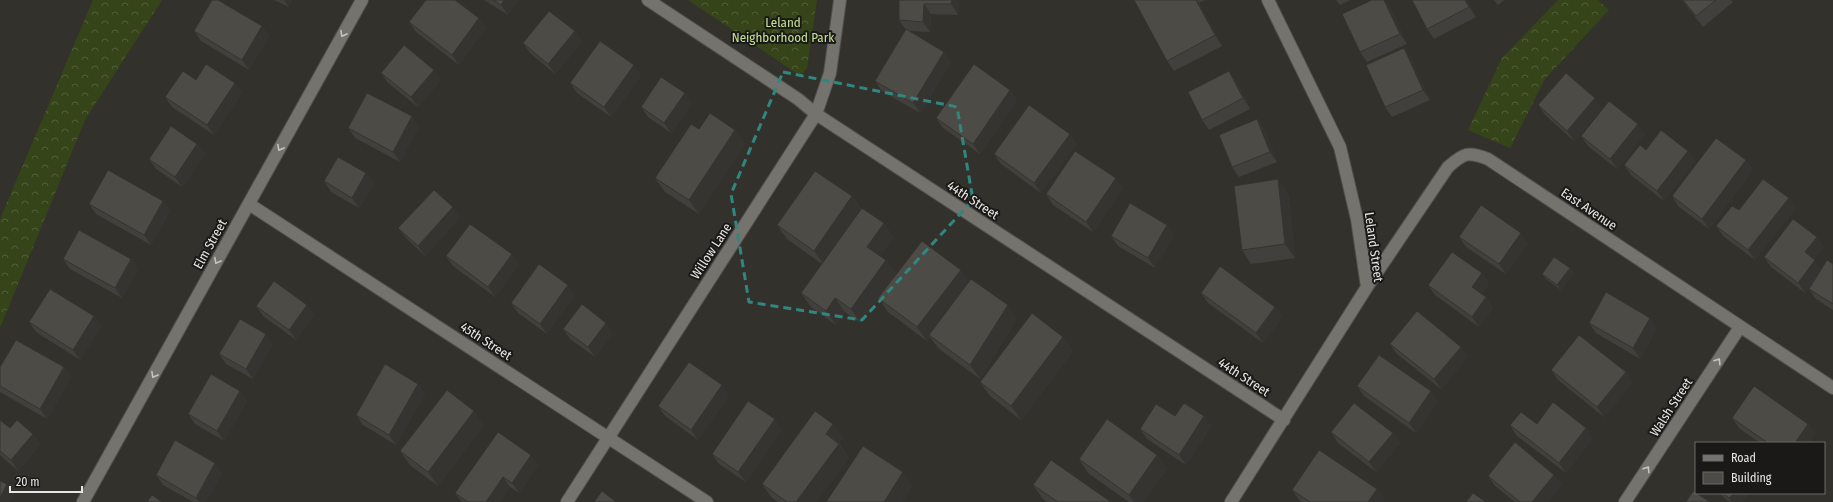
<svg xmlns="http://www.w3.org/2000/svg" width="1833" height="502" viewBox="0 0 1833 502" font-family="'Fira Sans Condensed',sans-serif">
<defs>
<pattern id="forest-crowns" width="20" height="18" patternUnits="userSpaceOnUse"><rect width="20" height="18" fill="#354419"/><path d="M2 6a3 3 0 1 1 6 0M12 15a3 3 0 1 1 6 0" fill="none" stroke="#525f3a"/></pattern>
</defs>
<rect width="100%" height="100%" fill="#33312c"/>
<path fill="url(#forest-crowns)" d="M93,0H162L85,120L0,328V219Z
M688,0H817L807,68L802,74L796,73Z
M1558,0H1598L1609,10L1545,79L1510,148L1468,130L1502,58Z"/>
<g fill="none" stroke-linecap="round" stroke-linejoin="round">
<defs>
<path id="street" d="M648,0L798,99L816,114L1284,420
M1268,0L1340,147L1357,219L1367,287
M249,204L707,502
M83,502L362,0
M567,502L816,114L830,73L840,0
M1231,502L1367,287L1448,167C1464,153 1468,151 1488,159L1833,388
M1625,502L1740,327"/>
</defs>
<use href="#street" stroke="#504f4b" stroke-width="14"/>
<use href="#street" stroke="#75736e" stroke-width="12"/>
</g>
<path fill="#42403c" d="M274,0H292L289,7Z
M484,0H518L508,15Z
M899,0H959L958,15L931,14L930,32L909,31L951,62L920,113L882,91L875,81L906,30L899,20Z
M1134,0H1205L1199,3L1222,46L1174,71L1167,61Z
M1336,0H1350L1340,5Z
M1372,0H1385L1389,5L1407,44L1367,62L1360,52Z
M1412,0H1467L1476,17L1434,39L1427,29Z
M1494,0H1504L1498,5Z
M1682,0H1731L1733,2L1703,27Z
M479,18L486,28L459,65L416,32L409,22Z
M262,26L269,36L249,70L201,41L194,31Z
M575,31L582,41L555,74L530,53L523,43Z
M1404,48L1411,58L1430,100L1392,117L1385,107Z
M634,65L641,75L611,117L577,93L570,83Z
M434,70L441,80L418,107L388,83L381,73Z
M1229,71L1236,81L1250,109L1209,130L1202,120Z
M196,80L235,83L242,93L214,135L172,107L165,97Z
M1010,90L1017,100L980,154L943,128L936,118Z
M692,103L671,133L648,117L641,107Z
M1538,105L1602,108L1574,141L1545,115Z
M1257,119L1264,129L1277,162L1239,177L1232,167Z
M419,126L400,162L355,138L348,128Z
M735,130L745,144L699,214L665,192L655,178Z
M1070,134L1077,144L1041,193L1001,164L994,154Z
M1645,134L1617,169L1588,146L1581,136Z
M197,144L205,154L182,187L156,169L149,159Z
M1646,150L1688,151L1695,161L1664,201L1631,175L1624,165Z
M1746,160L1753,170L1709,229L1679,207L1672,196Z
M366,173L374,183L359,208L331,192L324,181Z
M1278,179L1288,193L1295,258L1251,264L1242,250Z
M1123,188L1093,232L1053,205L1046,194Z
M852,196L861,209L894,237L880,256L886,260L896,274L886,288L969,281L1017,319L980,379L939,349L930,337L927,341L888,312L879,298L861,323L845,312L836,325L811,307L801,293L822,264L787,239L777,225Z
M1789,198L1796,208L1755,260L1723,236L1716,226L1739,210Z
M163,201L170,211L151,245L96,214L89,204Z
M460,217L425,256L406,238L398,228Z
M1167,225L1174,235L1155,268L1118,246L1111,236Z
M1459,237L1528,243L1506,274L1466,247Z
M1824,247L1814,259L1821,269L1833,264V310L1816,299L1809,289L1815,280L1805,293L1771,267L1764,257Z
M512,254L519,264L495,297L453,266L446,256Z
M63,259H131L138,269L122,298L70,269Z
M1570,268L1573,273L1561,290L1546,279L1542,274Z
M1482,273L1489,283L1481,294L1486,297L1493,308L1479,327L1435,295L1428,285Z
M1201,293L1275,307L1282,317L1263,343L1208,303Z
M575,295L547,334L518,313L511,303Z
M307,305L314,315L296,340L263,316L256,306Z
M94,316L101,326L80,360L36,332L29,322Z
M1589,323L1657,328L1640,359L1596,333Z
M563,329L613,333L595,357L570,339Z
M1063,337L1073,351L1021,420L990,396L980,382Z
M273,344L253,379L226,364L219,354Z
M1390,344L1461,347L1468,357L1441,389L1397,354Z
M0,367H64L71,378L47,419L0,392Z
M1551,370L1626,372L1633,382L1604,417L1558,380Z
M418,384L425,394L396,445L363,425L356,415Z
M1357,386L1438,401L1416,433L1364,396Z
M729,396L698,440L665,416L658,406Z
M247,401L224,441L195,424L188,414Z
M1175,416H1204L1211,426L1186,465L1147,439L1140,429Z
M1732,418L1808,424L1815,434L1809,443H1760L1739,428Z
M0,420L10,428L33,434L40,445L18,471L0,455Z
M833,424L843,438L839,443L849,458L816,502H778L772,498L762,484Z
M1537,424L1586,428L1593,438L1566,473L1517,436L1510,425Z
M484,425L438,486L410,465L400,451Z
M782,429L746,482L719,464L712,454Z
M1331,432L1393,433L1400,443L1376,472L1338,443Z
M1157,455L1167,469L1143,502H1129L1088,473L1079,459Z
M538,465L519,493L510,487L500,502H462L455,493Z
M222,473L206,502H193L163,485L156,475Z
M1554,475L1562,485L1548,502H1515L1495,486L1488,476Z
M1033,485L1111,502H1047L1043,499Z
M1377,489L1384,499L1382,502H1302L1300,501L1292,490Z
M1719,493H1749L1742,502H1729Z"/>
<path fill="#363431" d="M284,0H292L289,7Z
M504,0H518L508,15L501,5Z
M952,0H959L958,15L951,4Z
M1196,0H1197L1199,3L1222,46L1215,35Z
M1384,0H1385L1389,5L1407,44L1400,34Z
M1465,0H1467L1476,17L1469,7Z
M924,4L931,14L930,32L923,22Z
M479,18L486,28L459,65L452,55Z
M262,26L269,36L249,70L242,60Z
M575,31L582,41L555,74L548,64Z
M1404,48L1411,58L1430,100L1423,90Z
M944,52L951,62L920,113L913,103Z
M634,65L641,75L611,117L604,107Z
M434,70L441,80L418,107L411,97Z
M1229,71L1236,81L1250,109L1243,98Z
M235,83L242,93L214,135L207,125Z
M1010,90L1017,100L980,154L973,144Z
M685,93L692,103L671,133L664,123Z
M1595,98L1602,108L1574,141L1567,131Z
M412,116L419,126L400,162L393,152Z
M1257,119L1264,129L1277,162L1270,152Z
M1638,124L1645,134L1617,169L1610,159Z
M735,130L745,144L699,214L689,200Z
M1070,134L1077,144L1041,193L1034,183Z
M197,144L205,154L182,187L175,177Z
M1688,151L1695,161L1664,201L1657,191Z
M1746,160L1753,170L1709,229L1702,219Z
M366,173L374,183L359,208L352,198Z
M1116,178L1123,188L1093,232L1086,222Z
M1278,179L1288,193L1295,258L1285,244Z
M852,196L861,210L824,265L814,251Z
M1789,198L1796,208L1755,260L1748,250Z
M163,201L170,211L151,245L144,235Z
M453,207L460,217L425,256L418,246Z
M884,223L894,237L877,261L867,247Z
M1167,225L1174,235L1155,268L1148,258Z
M1521,233L1528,243L1506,274L1499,264Z
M1817,237L1824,247L1812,262L1805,252Z
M512,254L519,264L495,297L488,287Z
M131,259L138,269L122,298L115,288Z
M886,260L896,274L861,323L851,309Z
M1815,260L1822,270L1805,293L1798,283Z
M1570,268L1573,273L1561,290L1557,285Z
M961,270L971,284L929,335L930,337L927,341L917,327Z
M1482,273L1489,283L1479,297L1472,287Z
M568,285L575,295L547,334L540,324Z
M1486,297L1493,308L1479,327L1472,317Z
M835,298L845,312L836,325L826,311Z
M307,305L314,315L296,340L289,330Z
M1008,305L1017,319L980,379L970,365Z
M1275,307L1282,317L1263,343L1256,333Z
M94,316L101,326L80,360L73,350Z
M1650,318L1657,328L1640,359L1633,348Z
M606,323L613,333L595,357L588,347Z
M266,334L273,344L253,379L246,369Z
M1063,337L1073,351L1021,420L1011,406Z
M1461,347L1468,357L1441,389L1434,379Z
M64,367L71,378L47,419L40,409Z
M1626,372L1633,382L1604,417L1597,407Z
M418,384L425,394L396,445L389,435Z
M722,385L729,396L698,440L691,430Z
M240,391L247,401L224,441L217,431Z
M1431,391L1438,401L1416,433L1409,423Z
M474,411L484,425L438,486L428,472Z
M1204,416L1211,426L1186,465L1179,455Z
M775,419L782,429L746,482L738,472Z
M833,424L843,438L835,448L826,434Z
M1808,424L1815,434L1809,443H1795Z
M1586,428L1593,438L1566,473L1559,463Z
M1393,433L1400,443L1376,472L1369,462Z
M33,434L40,445L18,471L11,460Z
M839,444L849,458L816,502H796Z
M531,455L538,465L519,493L512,483Z
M1157,455L1167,469L1143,502H1134L1129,495Z
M215,463L222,473L206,502H199L196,498Z
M903,472L913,486L903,502H884Z
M1554,475L1562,485L1548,502H1532Z
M503,477L510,487L500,502H486Z
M7,484L14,495L10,502H0V498Z
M1377,489L1384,499L1382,502H1368Z
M1734,493H1749L1742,502H1732L1729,498Z"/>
<path fill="#4d4b46" stroke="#363431" d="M212,0H218L262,26L242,60L194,31Z
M426,0H455L479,18L452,55L409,22Z
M493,0H504L501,5Z
M899,0H952L951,4H924L923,22L899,20Z
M1134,0H1196L1215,35L1167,61Z
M1372,0H1384L1400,34L1360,52L1342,14Z
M1412,0H1465L1469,7L1427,29Z
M1683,0H1716L1696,16Z
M549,11L575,31L548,64L523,43Z
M906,29L944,52L913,103L875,81Z
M600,41L634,65L604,107L570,83Z
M404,45L434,70L411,97L381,73Z
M1404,48L1423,90L1385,107L1366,65Z
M206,64L235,83L207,125L165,97L183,71L196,80Z
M974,64L1010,90L973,144L936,118Z
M1229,71L1243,98L1202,120L1188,92Z
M1566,73L1595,98L1567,131L1538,105Z
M661,77L685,93L664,123L641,107Z
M367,93L412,116L393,152L348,128Z
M1609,101L1638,124L1610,159L1581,136Z
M1029,105L1070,134L1034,183L994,154Z
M710,113L735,130L689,200L655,178L691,124L699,129Z
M1257,119L1270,152L1232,167L1219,135Z
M171,126L197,144L175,177L149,159Z
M1661,130L1688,151L1657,191L1624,165L1640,145L1646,150Z
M1716,138L1746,160L1702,219L1672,196Z
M1075,151L1116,178L1086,222L1046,194Z
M338,157L366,173L352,198L324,181Z
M108,170L163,201L144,235L89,204Z
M815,171L852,196L814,251L777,225Z
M1278,179L1285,244L1242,250L1234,186Z
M1763,179L1789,198L1748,250L1716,226L1732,206L1739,210Z
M434,190L453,207L418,246L398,228Z
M1130,203L1167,225L1148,258L1111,236Z
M1481,205L1521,233L1499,264L1459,237Z
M862,208L884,223L867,247L886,260L851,309L835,298L826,311L801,293Z
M1793,219L1817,237L1805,252L1815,260L1798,283L1764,257Z
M470,224L512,254L488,287L446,256Z
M79,230L131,259L115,288L63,259Z
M922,241L961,270L917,327L878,298Z
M1452,252L1482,273L1472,287L1486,297L1472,317L1428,285Z
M1554,257L1570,268L1557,285L1542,274Z
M1827,260L1833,264V304L1809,289Z
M539,264L568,285L540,324L511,303Z
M1220,266L1275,307L1256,333L1201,293Z
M971,279L1008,305L970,365L929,335Z
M274,281L307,305L289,330L256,306Z
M50,289L94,316L73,350L29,322Z
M1606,292L1650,318L1633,348L1589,323Z
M582,304L606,323L588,347L563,329Z
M1417,311L1461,347L1434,379L1390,344Z
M1032,313L1063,337L1011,406L980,382Z
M240,319L266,334L246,369L219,354Z
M1579,335L1626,372L1597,407L1551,370Z
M16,340L64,367L40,409L0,386V367Z
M1379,355L1431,391L1409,423L1357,386Z
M689,362L722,385L691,430L658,406Z
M385,364L418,384L389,435L356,415Z
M211,374L240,391L217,431L188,414Z
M1754,386L1808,424L1795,443H1768L1732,418Z
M447,390L474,411L428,472L400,451Z
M748,401L775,419L738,472L712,454Z
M1553,402L1586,428L1559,463L1510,425L1521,412L1537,424Z
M1184,403L1204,416L1179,455L1140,429L1156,404L1175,416Z
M1354,403L1393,433L1369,462L1331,432Z
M815,411L833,424L826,434L839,444L796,502H787L762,484Z
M1107,419L1157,455L1129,495L1079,459Z
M0,420L10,428L17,420L33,434L11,460L0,451Z
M498,432L531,455L512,483L503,477L486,502H468L455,493Z
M175,440L215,463L196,498L156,475Z
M1732,441L1735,443H1730Z
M1515,442L1554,475L1532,502H1520L1488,476Z
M863,446L903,472L884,502H826Z
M1319,450L1377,489L1368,502H1310L1292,490Z
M1051,460L1111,502H1058L1033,485Z
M0,481L7,484L0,498Z
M602,491L616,502H594Z
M1693,491L1696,493L1710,502H1686Z
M1473,493L1486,502H1466Z
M1723,493H1734L1729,498Z
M152,495L162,502H147Z"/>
<defs><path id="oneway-chevron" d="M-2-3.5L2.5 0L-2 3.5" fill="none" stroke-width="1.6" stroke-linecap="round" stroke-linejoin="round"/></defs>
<g stroke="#c6c4c1">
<use href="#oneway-chevron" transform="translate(343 34) rotate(119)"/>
<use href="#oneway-chevron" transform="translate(280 148) rotate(119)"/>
<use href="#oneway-chevron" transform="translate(217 261) rotate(119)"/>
<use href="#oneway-chevron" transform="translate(1718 361) rotate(-57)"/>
<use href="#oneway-chevron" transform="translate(154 375) rotate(119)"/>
<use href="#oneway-chevron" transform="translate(1647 469) rotate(-57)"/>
</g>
<path fill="none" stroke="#308780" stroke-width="3" stroke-dasharray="8 5" stroke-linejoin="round" d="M783,72L957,107L973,200L862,320L749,302L731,194Z"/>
<g text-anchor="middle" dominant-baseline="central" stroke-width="4" stroke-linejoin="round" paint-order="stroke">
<g font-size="13" fill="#c3e194" stroke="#1a1917">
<text x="783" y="22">Leland<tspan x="783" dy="15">Neighborhood Park</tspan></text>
</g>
<g font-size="13" fill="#e8e7e4" stroke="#1a1917">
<text transform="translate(973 200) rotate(33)">44th Street</text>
<text transform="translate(1589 209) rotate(34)">East Avenue</text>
<text transform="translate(210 244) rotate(-61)">Elm Street</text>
<text transform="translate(1374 247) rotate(82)">Leland Street</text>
<text transform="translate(711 251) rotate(-57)">Willow Lane</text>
<text transform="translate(486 341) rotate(33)">45th Street</text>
<text transform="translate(1244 377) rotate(33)">44th Street</text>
<text transform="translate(1671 407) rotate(-57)">Walsh Street</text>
</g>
</g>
<rect x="1695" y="442" width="130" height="52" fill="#1a1917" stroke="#6c6b69"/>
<rect x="1703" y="455" width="20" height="6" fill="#75736e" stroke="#6c6b69"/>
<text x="1731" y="462" font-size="12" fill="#e8e7e4">Road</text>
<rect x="1703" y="472" width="20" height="12" fill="#4d4b46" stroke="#6c6b69"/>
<text x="1731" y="482" font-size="12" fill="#e8e7e4">Building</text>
<path d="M10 486v6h72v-6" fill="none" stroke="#e8e7e4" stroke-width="2"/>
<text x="16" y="486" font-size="12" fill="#e8e7e4" stroke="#1a1917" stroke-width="3" paint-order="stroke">20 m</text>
</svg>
